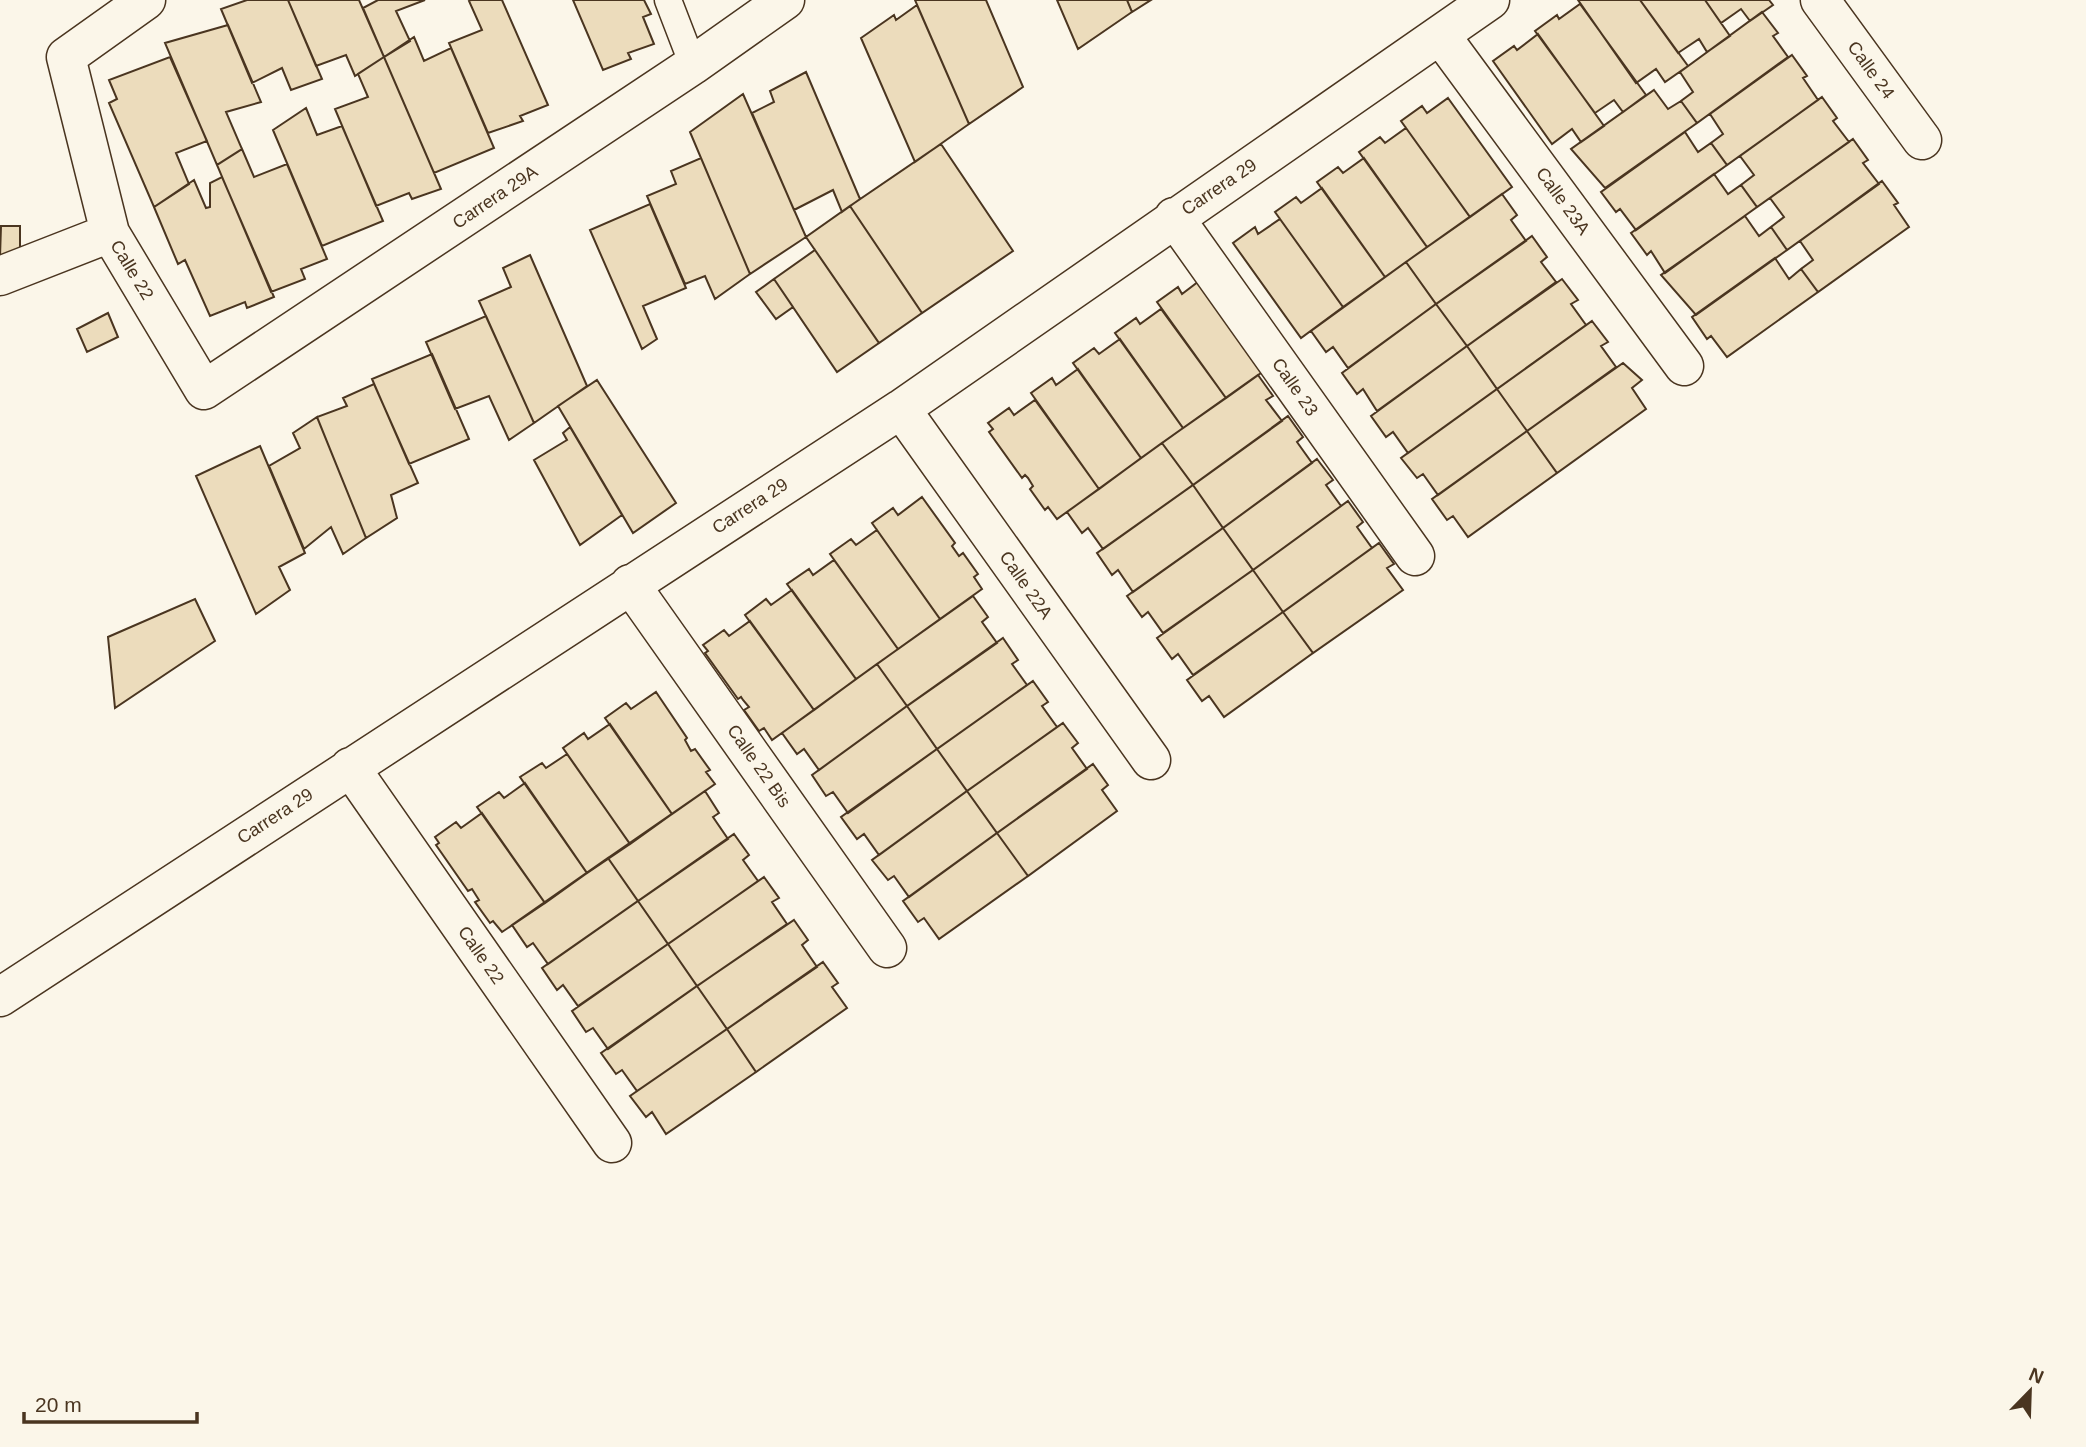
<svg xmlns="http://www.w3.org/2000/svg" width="2086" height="1447" viewBox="0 0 2086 1447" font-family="Helvetica,sans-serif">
<rect width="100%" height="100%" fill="#fbf6e9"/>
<path fill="#ecdcbc" stroke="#4a3520" stroke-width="2" d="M247,0H288L322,79L291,90L282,68L252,83L221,9Z
M288,0H359L384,57L355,76L346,55L316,66Z
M378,0H425L396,11L410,41L384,57L363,8Z
M471,0H502L548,105L520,116L523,121L488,133L449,43L482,30L469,1Z
M573,0H644L651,14L643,17L654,44L628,53L631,59L603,70Z
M915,0H986L1023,87L969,124Z
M1057,0H1127L1132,12L1078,49Z
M1127,0H1151L1132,12Z
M1578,0H1640L1688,66L1665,82L1656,69L1636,83Z
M1640,0H1705L1730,36L1707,52L1699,39L1678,53Z
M1705,0H1769L1773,5L1750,21L1741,9L1721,23Z
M1580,4L1646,95L1623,112L1614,100L1595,113L1535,31L1557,15L1559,19Z
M917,5L969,124L915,162L861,38L894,15L896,20Z
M1762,12L1778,33L1773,36L1788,57L1697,123L1681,101L1693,92L1680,72Z
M228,25L261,102L226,112L242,149L217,165L165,43Z
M1538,34L1604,126L1581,142L1572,129L1552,144L1493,61L1514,46L1517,50Z
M414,37L424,61L451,48L494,148L434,173L384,57Z
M1792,55L1807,76L1803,78L1818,100L1727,165L1711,143L1723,134L1710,114Z
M170,57L207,141L176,153L189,184L154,207L109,103L117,99L109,80Z
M384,57L441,189L412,199L409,193L376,206L335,109L368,97L358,74Z
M806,72L860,199L842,212L833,190L794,210L752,113L774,102L770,91Z
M1654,90L1668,109L1681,101L1697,123L1605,188L1571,149Z
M743,94L806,237L750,274L690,132Z
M1822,97L1837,118L1833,121L1849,142L1757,207L1741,185L1754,175L1740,156Z
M1448,98L1512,187L1470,217L1401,121L1422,106L1427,113Z
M306,108L317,135L342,126L383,221L322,246L273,130Z
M1406,128L1470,217L1427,247L1359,152L1380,137L1385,143Z
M1685,132L1698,152L1711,143L1727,165L1636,230L1620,209L1616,212L1601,192Z
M1853,139L1868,160L1863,163L1879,184L1787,250L1771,227L1784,217L1770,198Z
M941,144L1013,251L922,313L850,206Z
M242,149L254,177L287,164L327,259L301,269L305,279L271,292L217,165Z
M701,158L750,274L715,299L705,276L685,284L647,196L676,184L671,171Z
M1364,158L1427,247L1385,277L1317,182L1338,167L1343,173Z
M1714,174L1728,194L1741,185L1757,207L1665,273L1651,251L1647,255L1631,233Z
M222,177L274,297L247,308L245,302L210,316L185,260L178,264L154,207L194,180L206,208L210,207V183Z
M1882,181L1898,203L1894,205L1909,227L1818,292L1801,269L1813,260L1800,241Z
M1322,188L1385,277L1343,307L1275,212L1296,197L1301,203Z
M1502,194L1517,215L1511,220L1526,241L1436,304L1406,262Z
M650,204L686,288L643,306L657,339L642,349L590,230Z
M850,206L922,313L879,343L806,237Z
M1745,216L1759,236L1771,227L1787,250L1696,315L1661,275Z
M1280,219L1343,307L1301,338L1233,243L1255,227L1258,234Z
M1,226H20V249L0,257Z
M1532,236L1547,257L1541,262L1556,282L1467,346L1436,304Z
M815,250L879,343L837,372L774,279Z
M530,255L587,386L534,423L479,301L511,287L503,268Z
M1775,258L1789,279L1801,269L1818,292L1727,357L1711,336L1707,339L1692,317Z
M1406,262L1436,304L1348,368L1333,347L1326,352L1311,331Z
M1207,275L1268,368L1226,398L1157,302L1178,287L1182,294Z
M774,279L793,307L776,319L756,292Z
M1562,279L1578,300L1571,304L1586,325L1497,389L1467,346Z
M1436,304L1467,346L1377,411L1363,389L1357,394L1342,373Z
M1161,309L1226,398L1183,428L1115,333L1136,318L1140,324Z
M108,313L118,337L87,352L77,329Z
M486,316L534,423L509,440L489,396L455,409L426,342Z
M1592,321L1608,342L1601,346L1616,367L1527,431L1497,389Z
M1120,339L1183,428L1141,458L1073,363L1094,348L1099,354Z
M1467,346L1497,389L1408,453L1393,432L1386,437L1371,416Z
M432,354L469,439L409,464L372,379Z
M1623,363L1642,380L1632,388L1646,409L1557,473L1527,431Z
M1078,369L1141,458L1099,489L1031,393L1052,378L1056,385Z
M1258,375L1273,396L1266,400L1282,421L1193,485L1162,443Z
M597,380L676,503L633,533L558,406Z
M374,384L418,483L391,495L397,518L366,538L317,417L347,406L343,398Z
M1497,389L1527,431L1438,495L1423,474L1417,478L1401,458Z
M1035,400L1099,489L1057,519L1048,507L1045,510L1030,489L1033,486L1028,478L1025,475L1022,478L989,432L993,429L988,423L1009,408L1014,415Z
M1288,416L1303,437L1297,442L1312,463L1223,528L1193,485Z
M317,417L366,538L343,554L331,527L304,549L269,466L300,448L293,433Z
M570,427L622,515L580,545L534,460L567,440L563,433Z
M1527,431L1557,473L1468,537L1453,516L1447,520L1432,499Z
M1162,443L1193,485L1103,549L1088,528L1082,533L1067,512Z
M260,446L305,553L279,567L290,590L256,614L196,476Z
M1317,459L1333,480L1326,485L1341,506L1253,570L1223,528Z
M1193,485L1223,528L1133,592L1118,570L1112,575L1097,553Z
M922,497L955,543L952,546L959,556L963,553L978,574L974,577L982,589L940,619L872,523L893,508L898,515Z
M1348,501L1363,522L1357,527L1372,548L1283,612L1253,570Z
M1223,528L1253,570L1163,633L1148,612L1142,617L1127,596Z
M877,530L940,619L898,649L830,554L851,539L856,545Z
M1379,543L1394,564L1387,568L1403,590L1313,653L1283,612Z
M834,560L898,649L856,679L787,584L809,569L813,575Z
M1253,570L1283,612L1193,675L1178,654L1172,659L1157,638Z
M792,590L856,679L814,710L745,615L766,599L771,605Z
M973,596L988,617L982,622L997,643L907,706L877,664Z
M195,599L215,641L115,708L108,637Z
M1283,612L1313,653L1224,717L1209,696L1202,701L1187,680Z
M750,621L814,710L772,740L764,728L759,731L744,710L749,707L743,700L741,697L738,699L705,653L708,651L703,645L724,630L729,636Z
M1003,638L1018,660L1012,664L1027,685L937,749L907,706Z
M877,664L907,706L819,770L804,749L797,754L782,733Z
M1033,681L1048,702L1042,706L1057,727L967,791L937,749Z
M656,692L687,738L685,740L691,751L695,749L710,770L706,772L715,784L672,814L605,718L626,703L631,709Z
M907,706L937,749L848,813L833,792L826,796L812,775Z
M1063,723L1078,743L1072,748L1087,769L997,833L967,791Z
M610,724L672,814L630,844L563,748L584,733L588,739Z
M937,749L967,791L879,855L864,834L857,839L841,817Z
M567,754L630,844L587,873L520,777L542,763L546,768Z
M1093,764L1108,785L1102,790L1117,811L1028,876L997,833Z
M525,783L587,873L545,903L477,807L499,792L504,798Z
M705,791L719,813L713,817L728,839L638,901L608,858Z
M967,791L997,833L909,897L894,876L888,880L872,860Z
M482,813L545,903L502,932L493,921L490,923L475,902L479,900L472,889L468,891L436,845L439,843L435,837L456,822L461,828Z
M997,833L1028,876L939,939L924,918L918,922L903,901Z
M734,834L749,855L743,860L758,881L668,944L638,901Z
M608,858L638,901L548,964L533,943L527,947L512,925Z
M764,877L779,898L772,902L787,924L697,986L668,944Z
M638,901L668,944L578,1006L563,985L557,990L542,968Z
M794,920L808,940L802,945L817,967L727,1029L697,986Z
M668,944L697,986L608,1049L593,1028L586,1032L572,1011Z
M823,962L838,983L832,987L847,1008L756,1072L727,1029Z
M697,986L727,1029L637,1091L622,1070L616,1074L601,1053Z
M727,1029L756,1072L666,1134L652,1112L646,1117L630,1096Z"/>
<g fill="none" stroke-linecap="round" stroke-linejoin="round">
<defs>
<path id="lane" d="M668,0L693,65"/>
<path id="street" d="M146,0L66,57L110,233L204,390L693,65L785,0
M1820,0L1922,140
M1441,36L1684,366
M1174,217L1415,556
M0,276L110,233
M901,409L1151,760
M630,584L887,948
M350,767L612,1143
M0,997L901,409L1490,0"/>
</defs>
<use href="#lane" stroke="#4a3520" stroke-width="29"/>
<use href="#street" stroke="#4a3520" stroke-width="41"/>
<use href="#lane" stroke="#fbf6e9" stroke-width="26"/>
<use href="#street" stroke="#fbf6e9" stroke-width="38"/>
</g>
<g text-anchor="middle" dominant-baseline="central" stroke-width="5" stroke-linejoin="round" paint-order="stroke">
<g font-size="18" fill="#4a3520" stroke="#fbf6e9">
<text transform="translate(1871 70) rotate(54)">Calle 24</text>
<text transform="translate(1219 187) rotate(-34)">Carrera 29</text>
<text transform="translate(495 197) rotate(-34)">Carrera 29A</text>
<text transform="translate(1563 201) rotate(54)">Calle 23A</text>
<text transform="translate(132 270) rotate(59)">Calle 22</text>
<text transform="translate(1295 387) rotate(55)">Calle 23</text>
<text transform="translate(750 506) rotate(-33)">Carrera 29</text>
<text transform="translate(1026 585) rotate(55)">Calle 22A</text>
<text transform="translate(759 766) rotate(55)">Calle 22 Bis</text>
<text transform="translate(275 816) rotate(-33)">Carrera 29</text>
<text transform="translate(481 955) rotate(55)">Calle 22</text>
</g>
</g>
<g transform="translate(2030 1391) rotate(23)" stroke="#fbf6e9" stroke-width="5" paint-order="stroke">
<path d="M0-5L12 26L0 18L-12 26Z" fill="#4a3520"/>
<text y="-10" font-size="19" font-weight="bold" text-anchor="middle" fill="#4a3520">N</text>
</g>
<path d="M24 1412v10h173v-10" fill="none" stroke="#4a3520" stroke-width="3.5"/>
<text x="35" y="1412" font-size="21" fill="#4a3520" stroke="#fbf6e9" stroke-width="5" paint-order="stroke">20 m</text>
</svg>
